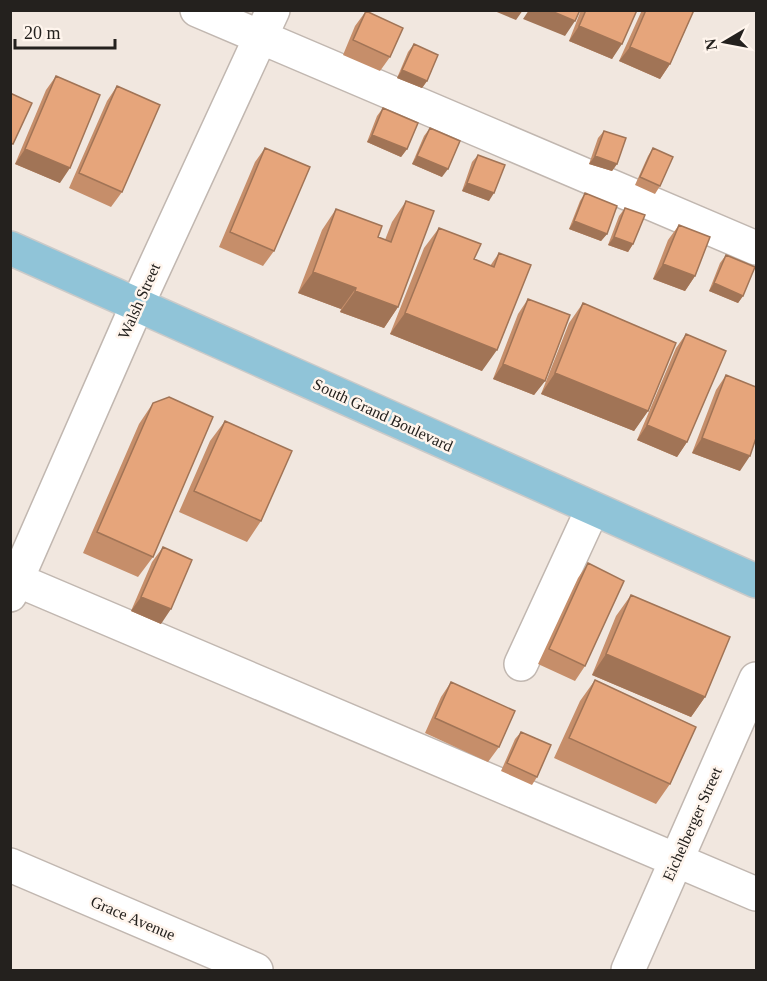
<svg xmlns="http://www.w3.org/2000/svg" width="767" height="981" viewBox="0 0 767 981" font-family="'Times New Roman',serif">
<rect width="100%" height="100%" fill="#f1e7df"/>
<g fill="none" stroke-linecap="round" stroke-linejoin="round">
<defs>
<path id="minor" d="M197,10L756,248
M10,577L756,894
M10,595L138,303L273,10
M521,664L592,510
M10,865L256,970
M628,970L756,679"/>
<path id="major" d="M10,248L756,581"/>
</defs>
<use href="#minor" stroke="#c1b7b0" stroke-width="36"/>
<use href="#major" stroke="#cacac9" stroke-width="36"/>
<use href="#minor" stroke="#fff" stroke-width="33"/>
<use href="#major" stroke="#90c4d8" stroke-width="33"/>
</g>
<path fill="#c68e6a" d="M581,10H637L612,59L569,41Z
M642,10H694L670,64L660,79L619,61Z
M366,11L390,57L380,71L343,55L355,26Z
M414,44L427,81L422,88L397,78L408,52Z
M56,76L60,183L15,164L46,90Z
M117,86L122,192L111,207L69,188L107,101Z
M383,108L407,149L401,157L367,142L377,116Z
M430,128L442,177L412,164L424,136Z
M604,131L617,164L612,171L589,164L598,138Z
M265,148L274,251L263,266L219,247L255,162Z
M653,148L660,186L655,194L635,185L648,156Z
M478,155L489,201L462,191L472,162Z
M585,193L607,234L601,241L569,229L580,201Z
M406,201L398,307L384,328L340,312L341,309L298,293L322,230L336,209L378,237L385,240L392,222Z
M625,208L633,244L628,252L608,245L619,216Z
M679,225L695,276L685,291L653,279L668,240Z
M439,228L474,259L490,266L499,253L482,371L390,334L424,248Z
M726,255L743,296L738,303L709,291L720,263Z
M528,299L545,381L534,395L493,379L518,314Z
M583,303L648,411L634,431L541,394L569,323Z
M686,334L687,442L677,457L637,440L676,348Z
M726,375L740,471L692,453L716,390Z
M153,403V557L138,577L83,553L139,424Z
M225,421L261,521L247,542L179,512L210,441Z
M163,547L161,624L131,611L152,562Z
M588,563L585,666L575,681L538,664L578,578Z
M631,595L705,697L691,717L592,675L616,616Z
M595,680L670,784L656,804L554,758L580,701Z
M451,682L499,747L488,762L425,733L441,697Z
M521,732L537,777L532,785L501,771L515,739Z"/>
<path fill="#a17456" d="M492,10H523L516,20Z
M529,10H549L575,21L565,36L523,19Z
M579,26L622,44L612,59L569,41Z
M630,47L670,64L660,79L619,61Z
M402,70L427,81L422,88L397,78Z
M372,135L407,149L401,157L367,142Z
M25,149L70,168L60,183L15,164Z
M417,156L448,169L442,177L412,164Z
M595,156L617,164L612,171L589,164Z
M467,183L494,193L489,201L462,191Z
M574,221L607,234L601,241L569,229Z
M614,237L633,244L628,252L608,245Z
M663,264L695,276L685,291L653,279Z
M313,272L356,288L341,309L298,293Z
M714,283L743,296L738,303L709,291Z
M355,291L398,307L384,328L340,312Z
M405,313L497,350L482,371L390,334Z
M503,364L545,381L534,395L493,379Z
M555,373L648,411L634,431L541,394Z
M647,425L687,442L677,457L637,440Z
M702,438L750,456L740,471L692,453Z
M141,597L171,609L161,624L131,611Z
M606,654L705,697L691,717L592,675Z"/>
<path fill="#e6a57b" stroke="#a17456" stroke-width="1.5" d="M549,10H580L575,21Z
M586,10H637L622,44L579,26Z
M646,10H694L670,64L630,47Z
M366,11L403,28L390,57L353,40Z
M414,44L438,55L427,81L402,70Z
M56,76L100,95L70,168L25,149Z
M117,86L160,105L122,192L79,173Z
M10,93L32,103L13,144L10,143Z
M383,108L418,123L407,149L372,135Z
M430,128L460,141L448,169L417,156Z
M604,131L626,138L617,164L595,156Z
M265,148L310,167L274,251L230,232Z
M653,148L673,157L660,186L640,177Z
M478,155L505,165L494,193L467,183Z
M585,193L617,206L607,234L574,221Z
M406,201L434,211L398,307L355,291L356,288L313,272L336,209L382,226L378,237L391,242Z
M625,208L645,215L633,244L614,237Z
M679,225L710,237L695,276L663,264Z
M439,228L481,244L474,259L494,267L499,253L531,265L497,350L405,313Z
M726,255L755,267L743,296L714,283Z
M528,299L570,315L545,381L503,364Z
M583,303L676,343L648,411L555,373Z
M686,334L726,351L687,442L647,425Z
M726,375L756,387V438L750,456L702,438Z
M169,397L213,417L153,557L97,532L153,403Z
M225,421L292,451L261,521L194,491Z
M163,547L192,560L171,609L141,597Z
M588,563L624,581L585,666L549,649Z
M631,595L730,637L705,697L606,654Z
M595,680L696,727L670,784L569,738Z
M451,682L515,711L499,747L435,718Z
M521,732L551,745L537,777L507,763Z"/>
<g text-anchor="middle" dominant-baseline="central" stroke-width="5" stroke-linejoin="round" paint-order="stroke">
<g font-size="16" fill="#24211e" stroke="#fff5ed">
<text transform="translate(139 301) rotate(-66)">Walsh Street</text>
<text transform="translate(383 415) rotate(25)">South Grand Boulevard</text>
<text transform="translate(692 824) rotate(-66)">Eichelberger Street</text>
<text transform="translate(133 918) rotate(23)">Grace Avenue</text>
</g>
</g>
<rect width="767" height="981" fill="none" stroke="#24211e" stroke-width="24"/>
<g transform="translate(725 42) rotate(260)" stroke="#fff5ed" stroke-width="4.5" paint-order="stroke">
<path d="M0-4.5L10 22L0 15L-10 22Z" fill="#24211e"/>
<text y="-9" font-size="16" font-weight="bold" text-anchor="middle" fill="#24211e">N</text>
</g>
<path d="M15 39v9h100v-9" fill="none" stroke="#24211e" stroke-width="3"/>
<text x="24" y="39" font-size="18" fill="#24211e" stroke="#fff5ed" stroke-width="4.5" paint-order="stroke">20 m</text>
</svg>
